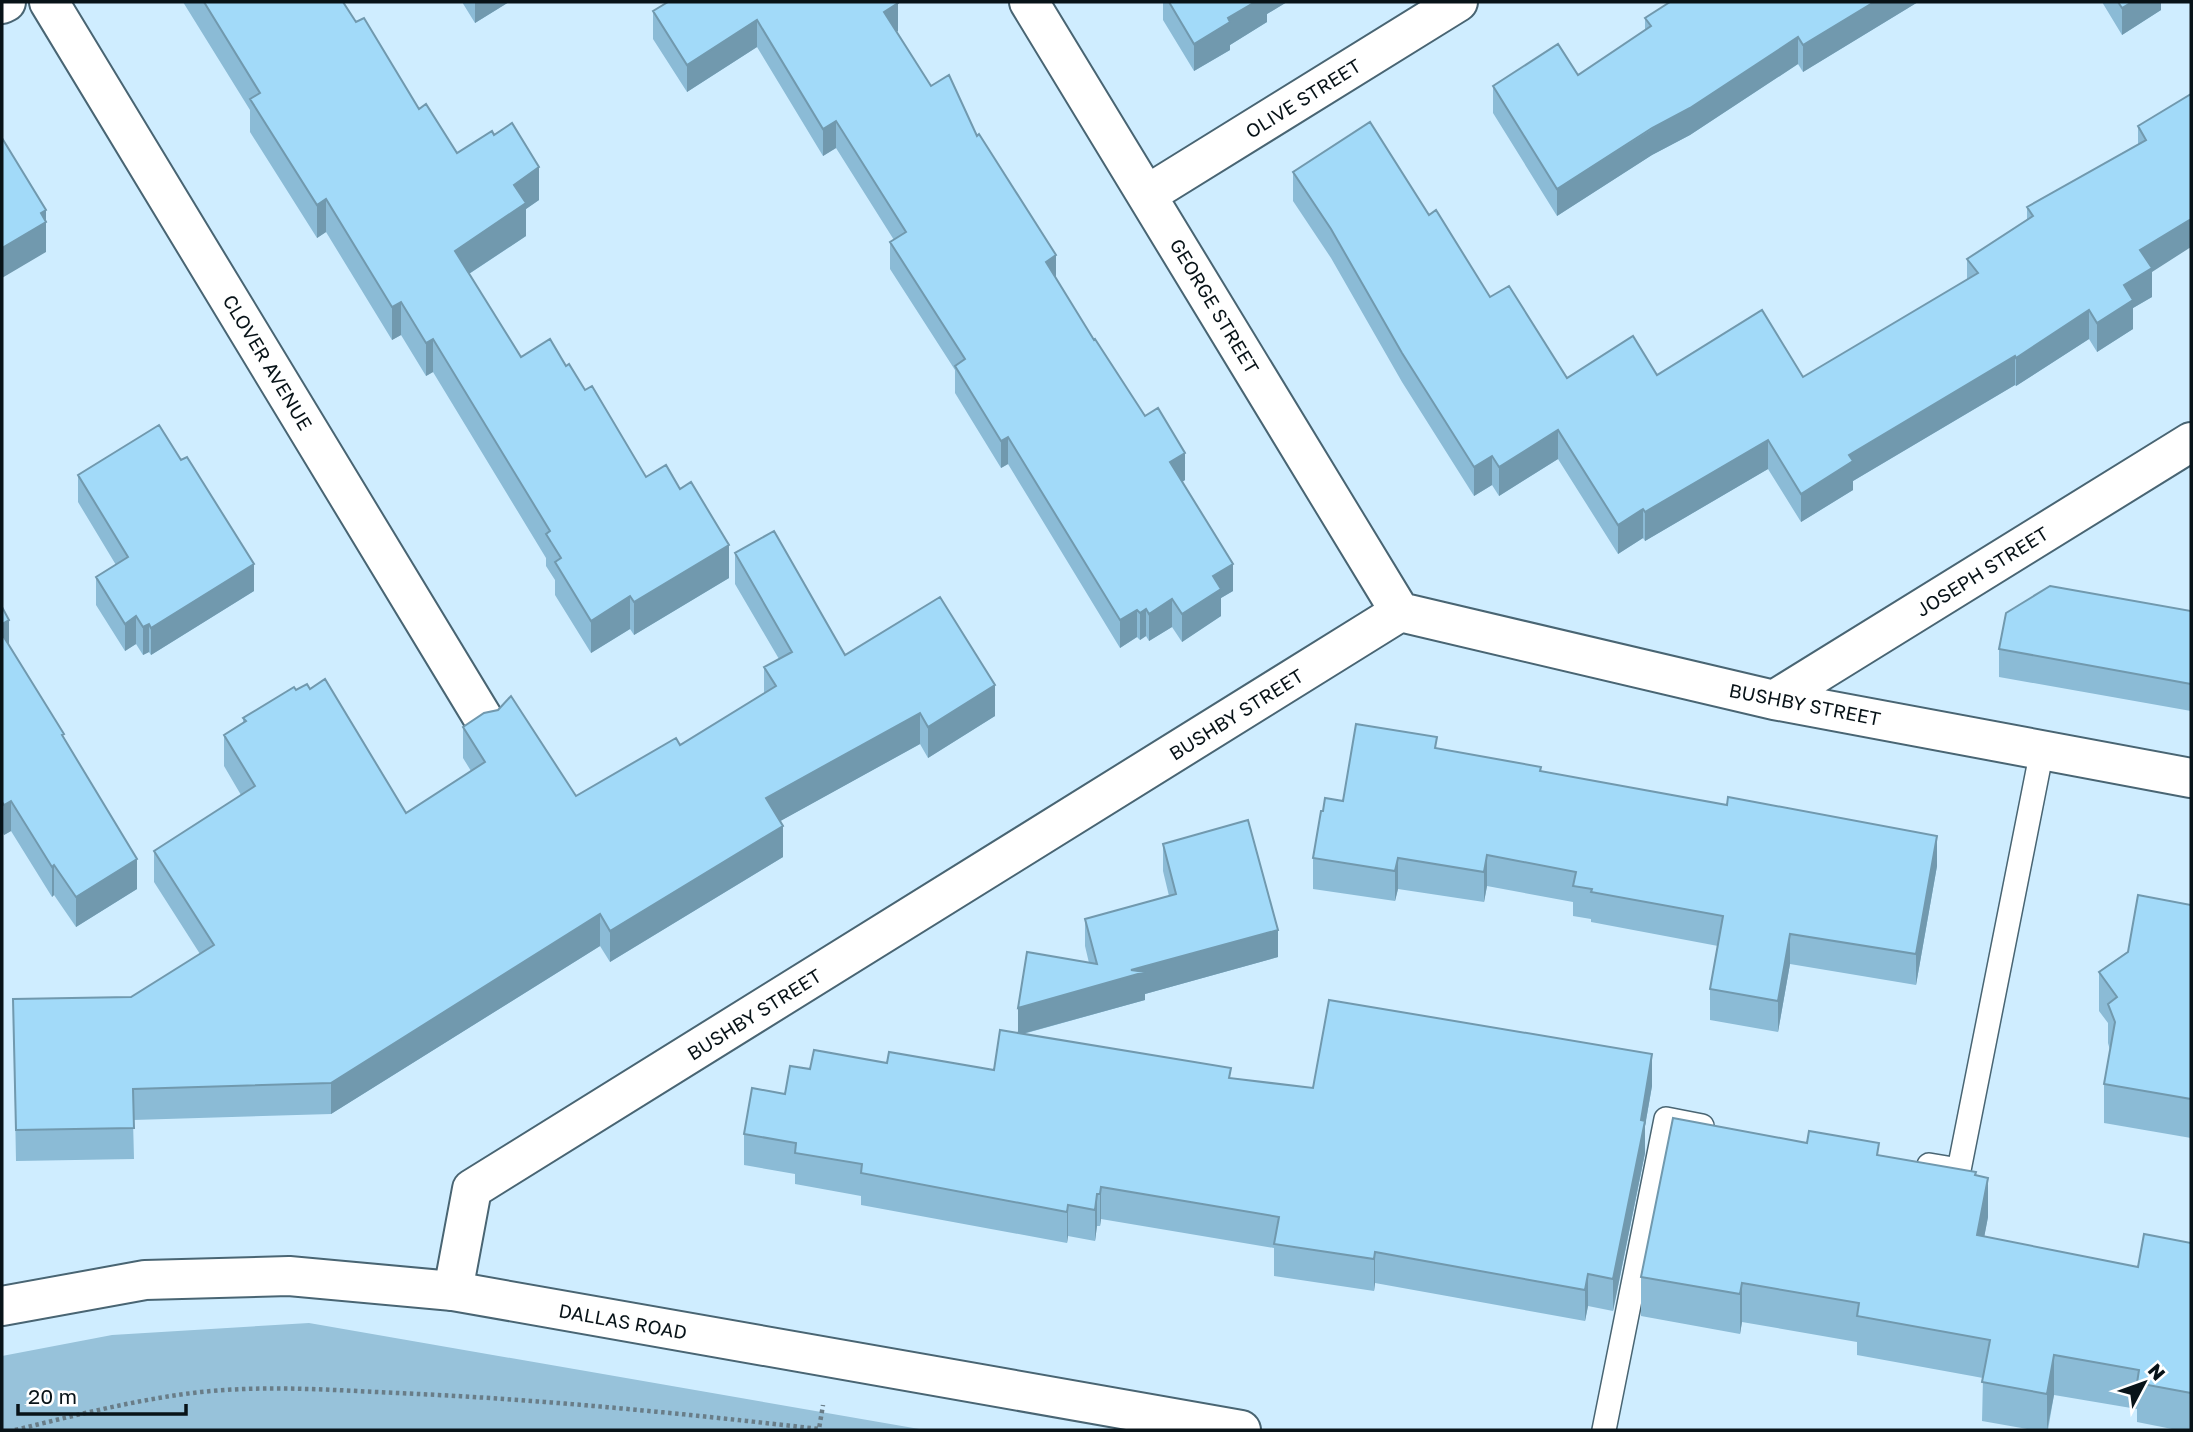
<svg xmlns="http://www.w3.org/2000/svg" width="2193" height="1432" viewBox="0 0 2193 1432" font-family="'Golos Text',sans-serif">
<rect width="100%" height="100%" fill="#cfedff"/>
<path fill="#97c2da" d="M309,1323L925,1430H2V1356L112,1335Z"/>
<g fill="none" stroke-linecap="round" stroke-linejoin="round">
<defs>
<path id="service" d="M1929,1165L1959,1170L2042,750
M1604,1430L1666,1119L1702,1126"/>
<path id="minor" d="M49,2L486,723
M1029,2L1400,612
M1148,194L1458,2
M1774,700L2191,442
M453,1291L472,1189L1400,612L1774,700L2191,778"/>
<path id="tertiary" d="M2,4L6,2"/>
<path id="secondary" d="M2,1306L145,1280L289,1276L453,1291L1241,1430"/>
</defs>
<use href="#service" stroke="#496573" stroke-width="26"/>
<use href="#minor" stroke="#496573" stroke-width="42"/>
<use href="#tertiary" stroke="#496573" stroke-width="42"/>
<use href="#secondary" stroke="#496573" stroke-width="42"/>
<path stroke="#697d88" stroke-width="4.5" stroke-dasharray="3.5 3.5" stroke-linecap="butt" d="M15,1430C77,1415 138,1399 201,1392C267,1385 332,1390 397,1393C538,1399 679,1413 819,1429L823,1405"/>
<use href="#service" stroke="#fff" stroke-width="23"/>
<use href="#minor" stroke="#fff" stroke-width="38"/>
<use href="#tertiary" stroke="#fff" stroke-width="38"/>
<use href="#secondary" stroke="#fff" stroke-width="38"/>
</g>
<path fill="#8bbbd6" d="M183,2H343L356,22L419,109L457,153L539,200L526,209V236L469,274L521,357L566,366L585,390L646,477L729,578L634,635L630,629L591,653L555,595V580L546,566V558L433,372L426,376L401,335L392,340L326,232L317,238L250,132V110Z
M462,2H509L475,23Z
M1163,2H1287L1267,14V22L1230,45V50L1194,71L1163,20Z
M1918,2L1803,72L1798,64L1690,135L1652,155L1557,216L1493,113V86L1578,75L1645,30V18Z
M2102,2H2161V10L2122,35Z
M653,11L898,31L896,32L931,86L977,136L1056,279L1094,340L1185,480L1182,482L1233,591L1221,598V616L1182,642L1172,627L1149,641L1146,636L1140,640L1137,637L1120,648L1008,464L1001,468L955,393V370L890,269V242L894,240L836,148L823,156L757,47L687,92L653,39Z
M2191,94L2152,272V297L2133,308V329L2097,352L2089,339L2016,386L2015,385L1853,481V490L1801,522L1768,469L1645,541L1643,538L1618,554L1558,459L1499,496L1492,485L1474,496L1402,382L1331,258L1293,201V172L1429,215L1490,297L1567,378L1657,375L1803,377L1967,280V259L2027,220V207L2138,144V126Z
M78,475L254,591L151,655L149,652L143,655L136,644L125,651L96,605V577L116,565L78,502Z
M735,553L845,655L995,716L928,758L920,744L780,821L783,857L610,962L600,946L331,1114L133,1120L134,1159L16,1161L13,999L131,997L200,954L154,882V851L241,795L224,766V735L243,723V718L296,690L310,689L406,813L471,771L463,758V727L576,796L680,745L764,693V667L779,659L735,584Z
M2,607L9,646L64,738L137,889L76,927L54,895L52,897L11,831L4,835L2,831Z
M2191,611V711L1999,677V649Z
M1437,749L1541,772L1937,866L1916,985L1790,964L1778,1032L1710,1020V989L1718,946L1591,922V919L1573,916V902L1487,886L1484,902L1398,889L1395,901L1313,889V858L1323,811Z
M1163,844L1278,957L1145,994V1000L1023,1034L1231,1078L1313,1088L1652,1086L1645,1126V1153L1613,1311L1588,1306L1585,1321L1375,1283L1374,1291L1274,1276V1248L1101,1219L1100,1226H1097L1095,1241L1068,1236L1067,1243L861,1205V1196L795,1184V1174L744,1165V1134L810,1069L887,1063L994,1070L1018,1033L1089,963L1085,946V919L1169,896L1163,871Z
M2191,905V1138L2104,1123V1084L2110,1050L2108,1043V1023L2099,1011V972Z
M1879,1155L1976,1175L1988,1217L1984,1237L2138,1267L2191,1243V1430H2177L2137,1422V1409L2054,1395L2048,1430H2033L1982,1421L1983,1378L1857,1355V1342L1742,1322L1740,1334L1641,1316V1277Z"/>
<path fill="#7199ae" d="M475,2H509L475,23Z
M1255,2H1287L1267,14V22L1230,45V50L1194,71V44L1228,18Z
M1874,2H1918L1803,72V45Z
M2132,2H2161V10L2122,35V8Z
M898,3V31L884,40V12Z
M757,20V47L687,92V65Z
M1798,37V64L1690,135L1652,155L1557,216V189Z
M836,121V148L823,156V129Z
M539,167V200L526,209V236L455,283V251L514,185Z
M326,199V232L317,238V205Z
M46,210V252L2,278V248L41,213Z
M2191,219V247L2152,272V297L2133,308V329L2097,352V323L2140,250Z
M1056,255V283L1046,262Z
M401,302V335L392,340V307Z
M2089,310V339L2016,386V358Z
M433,339V372L426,376V343Z
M2015,356V385L1853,481V490L1801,522V494L1849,455Z
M1558,430V459L1499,496V467Z
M1008,437V464L1001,468V441Z
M1768,440V469L1645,541V512Z
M1185,453V480L1170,490V462Z
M1492,456V485L1474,496V467Z
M1643,509V538L1618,554V525Z
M729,545V578L634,635V602Z
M254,564V591L151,655V628Z
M1233,564V591L1221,598V616L1182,642V614L1213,576Z
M630,596V629L591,653V621Z
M1172,599V627L1149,641V614Z
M1146,609V636L1140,640V613Z
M1137,610V637L1120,648V620Z
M136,616V644L125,651V624Z
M9,620V650L2,654V624Z
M149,624V652L143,655V627Z
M995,685V716L928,758V727Z
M920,713V744L766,829V798Z
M11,801V831L4,835V805Z
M783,826V857L610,962V931Z
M1937,836V866L1916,985V954Z
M1487,855V886L1484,902V872Z
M1398,858V889L1395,901V871Z
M137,859V889L76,927V897Z
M54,865V895L52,897V867Z
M600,914V946L331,1114V1083Z
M1278,930V957L1145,994V1000L1018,1035V1008L1131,970Z
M1790,934V964L1778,1032V1001Z
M1652,1054V1086L1645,1126V1153L1613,1311V1279Z
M1988,1178V1217L1977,1275V1235Z
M1101,1187V1219L1100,1226V1194Z
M1097,1194V1226L1095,1241V1210Z
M1068,1205V1236L1067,1243V1212Z
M1375,1252V1283L1374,1291V1259Z
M1588,1274V1306L1585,1321V1290Z
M1742,1283V1322L1740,1334V1294Z
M2054,1355V1395L2047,1430V1394Z"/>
<path fill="#a2daf9" stroke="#7199ae" stroke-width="2" d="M204,2H343L356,22L364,18L419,109L426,104L457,153L492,131L494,135L512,123L539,167L514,185L526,203L455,251L521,357L550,339L566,366L569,364L585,390L592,386L646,477L666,465L680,489L691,482L729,545L634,602L630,596L591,621L555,562L561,558L546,534L550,531L433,339L426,343L401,302L392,307L326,199L317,205L250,99L260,93Z
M668,2H898V3L884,12L931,86L949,75L977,136L979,134L1056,255L1046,262L1094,340L1095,339L1145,416L1158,408L1185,453L1170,462L1233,564L1213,576L1221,589L1182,614L1172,599L1149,614L1146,609L1140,613L1137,610L1120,620L1008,437L1001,441L955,366L965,359L890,242L906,232L836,121L823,129L757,20L687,65L653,11Z
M1169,2H1255L1228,18L1230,22L1194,44Z
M1670,2H1874L1803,45L1798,37L1690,108L1652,128L1557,189L1493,86L1558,44L1578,75L1651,26L1645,18Z
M2118,2H2132L2122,8Z
M2191,94V219L2140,250L2152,268L2124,285L2133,300L2097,323L2089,310L2016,358L2015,356L1849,455L1853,461L1801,494L1768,440L1645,512L1643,509L1618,525L1558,430L1499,467L1492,456L1474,467L1402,353L1331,229L1293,172L1370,122L1429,215L1436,210L1490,297L1509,286L1567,378L1633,336L1657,375L1762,310L1803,377L1978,273L1967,259L2033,216L2027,207L2146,140L2138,126Z
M2,138L46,210L41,213L46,222L2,248Z
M159,425L181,460L187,457L254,564L151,628L149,624L143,627L136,616L125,624L96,577L128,557L78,475Z
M774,531L845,655L940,597L995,685L928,727L920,713L766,798L783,826L610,931L600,914L331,1083L133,1089L134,1128L16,1130L13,999L131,997L214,945L154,851L255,786L224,735L246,721L243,718L294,687L296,690L307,684L310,689L325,679L406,813L485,762L463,727L484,713L498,710L511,696L576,796L676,738L680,745L776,686L764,667L792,652L735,553Z
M2050,586L2191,611V684L1999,649L2006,613Z
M2,607L9,620L2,624Z
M2,634L64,734L62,735L137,859L76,897L54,865L52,867L11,801L4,805L2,802Z
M1356,724L1437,737L1435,748L1541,767L1540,771L1727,805L1728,797L1937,836L1916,954L1790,934L1778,1001L1710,989L1723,916L1591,892L1592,889L1573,886L1576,872L1487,855L1484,872L1398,858L1395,871L1313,858L1321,811H1323L1325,798L1343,801Z
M1248,820L1278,930L1131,970L1145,972L1018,1008L1027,952L1097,964L1085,919L1176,894L1163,844Z
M2138,895L2191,905V1099L2104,1084L2115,1022L2108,1004L2117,997L2099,972L2128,952Z
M1329,1000L1652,1054L1641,1120L1645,1121L1613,1279L1588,1274L1585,1290L1375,1252L1374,1259L1274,1244L1279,1217L1101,1187L1100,1194H1097L1095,1210L1068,1205L1067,1212L861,1173L862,1164L795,1153L796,1143L744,1134L752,1088L785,1094L790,1066L810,1069L814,1050L887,1063L889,1052L994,1070L1000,1030L1231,1068L1229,1078L1313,1088Z
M1673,1118L1807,1143L1809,1131L1879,1143L1877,1155L1976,1172L1975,1175L1988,1178L1977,1235L2138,1267L2144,1234L2191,1243V1393L2137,1383L2139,1370L2054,1355L2047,1394L1982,1382L1990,1340L1857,1316L1859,1303L1742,1283L1740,1294L1641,1277Z"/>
<g text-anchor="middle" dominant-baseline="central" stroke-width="5" stroke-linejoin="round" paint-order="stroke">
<g font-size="19" fill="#081318" stroke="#fff">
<text transform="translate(1303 98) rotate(-32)">OLIVE STREET</text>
<text transform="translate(1215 306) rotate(59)">GEORGE STREET</text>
<text transform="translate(268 362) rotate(59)">CLOVER AVENUE</text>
<text transform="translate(1982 571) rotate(-32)">JOSEPH STREET</text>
<text transform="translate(1805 704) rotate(11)">BUSHBY STREET</text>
<text transform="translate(1236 714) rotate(-32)">BUSHBY STREET</text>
<text transform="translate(754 1014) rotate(-32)">BUSHBY STREET</text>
<text transform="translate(623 1321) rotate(10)">DALLAS ROAD</text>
</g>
</g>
<rect width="2193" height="1432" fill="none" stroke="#081318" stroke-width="7"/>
<g transform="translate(2144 1383) rotate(49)" stroke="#ffffff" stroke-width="5" paint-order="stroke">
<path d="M0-5L12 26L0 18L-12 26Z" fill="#081318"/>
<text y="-10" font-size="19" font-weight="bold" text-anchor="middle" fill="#081318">N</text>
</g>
<path d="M18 1404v10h168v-10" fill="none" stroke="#081318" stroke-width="3.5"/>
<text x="28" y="1404" font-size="21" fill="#081318" stroke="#ffffff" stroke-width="5" paint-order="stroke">20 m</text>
</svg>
